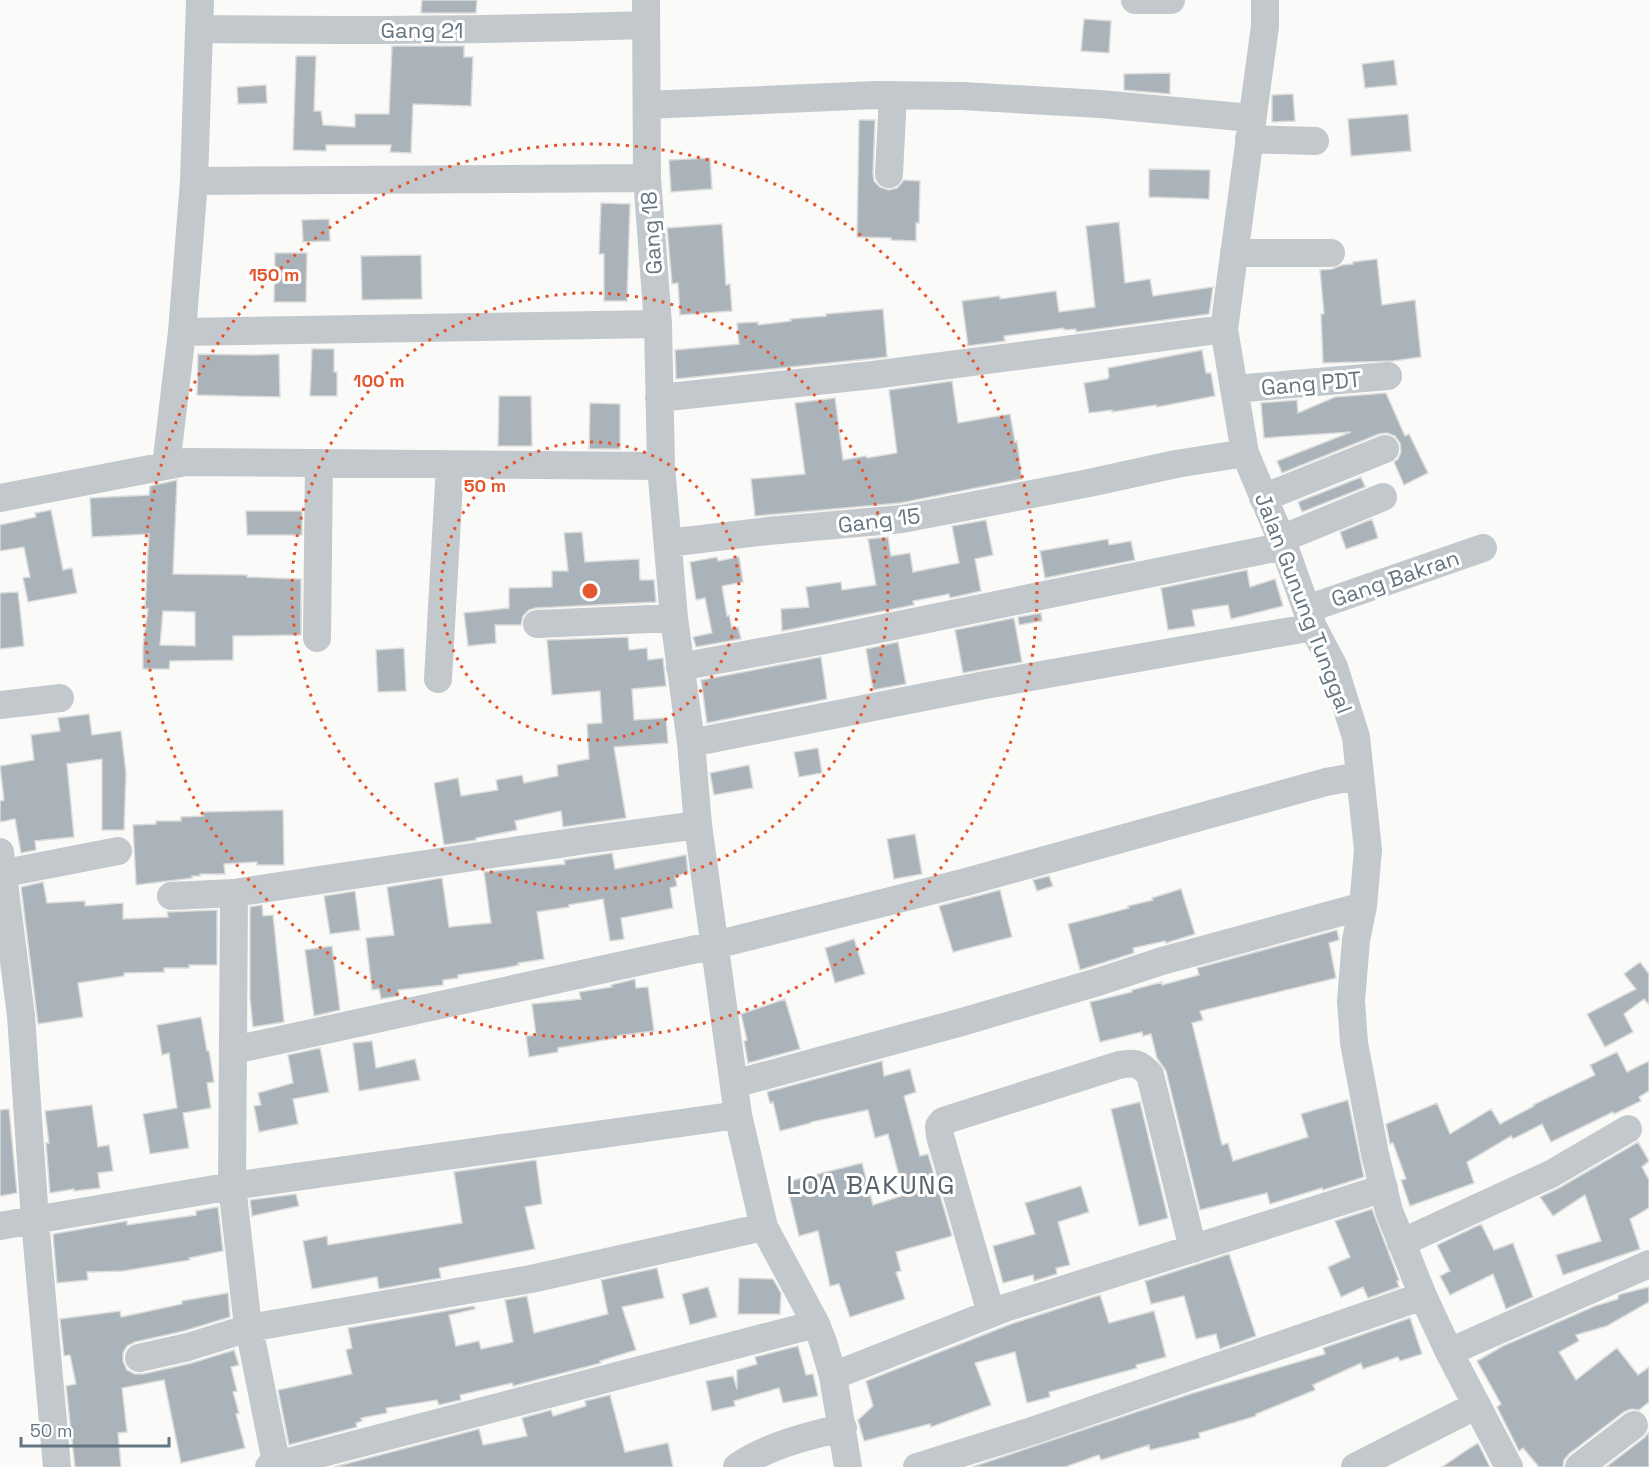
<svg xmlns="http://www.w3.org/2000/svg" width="1649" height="1467" viewBox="0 0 1649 1467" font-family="'Space Grotesk',sans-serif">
<rect width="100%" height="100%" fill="#fafaf8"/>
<path fill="#aab3b9" stroke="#dcdcda" stroke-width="1.5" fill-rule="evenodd" d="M422,0H477L476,13H421Z
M1084,19L1111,21L1109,53L1081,51Z
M392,46H464V57H473L471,106L413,104L411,153L390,152L391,145H326V151L293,150L296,56H316L314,111H321L323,125L355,127V114H389Z
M1394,60L1397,85L1365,88L1362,64Z
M1170,73V94L1124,90V74Z
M266,85L267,103L238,104L237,87Z
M1293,94L1295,121L1272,122V95Z
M1408,114L1411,151L1351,156L1348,119Z
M859,120H875L873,173L874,181L880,187L889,190L897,188L904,180L920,181L919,223H916V241L891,240V238L857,237Z
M710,158L712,189L671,192L669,160Z
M1149,169L1210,170L1209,199L1149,197Z
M601,203L630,204L627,301H604V254H599Z
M329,219L330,241L303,242L302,220Z
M1119,222L1125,283L1150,279L1153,296L1213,287L1209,314L1076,332V329L1064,330V328L1004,336L1005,341L968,346L962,301L1000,296V299L1056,291L1059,312L1095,307L1086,226Z
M722,224L726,285L730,284L732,311L680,315L678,283L672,284L667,228Z
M275,253H307L306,302H274Z
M421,255L422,299L362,300L361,256Z
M1377,259L1382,305L1415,300L1421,357L1393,361L1323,363L1321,314H1324L1320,270L1332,269L1342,265L1353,264V262Z
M883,309L887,357L676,379L675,350L739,344L737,323L758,322V325L791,321L790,319L826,316V314Z
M312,349H334V372H337V396H310Z
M1202,350L1206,373H1211L1215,396L1157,407L1156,405L1112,412V410L1089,413L1084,383L1107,379L1109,377L1108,368Z
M198,354L252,355L279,354L280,397L197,395Z
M952,381L958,423L1010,414L1015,442L1017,441L1022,479L900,503L755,516L751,479L805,474L795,403L835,398L843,460L866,456L867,458L897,453L889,390Z
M1386,393L1405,436L1409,434L1428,473L1404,485L1394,462L1398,459L1401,452L1400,443L1395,436L1387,433L1379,434L1282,473L1277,461L1351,432L1264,438L1261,403L1297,400L1298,413L1335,397Z
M499,396H531L532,446H498Z
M590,403L620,404V449H589Z
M1361,477L1365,487L1302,512L1298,502Z
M177,480L173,574L247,575V577L301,579V635L233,636V660L170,661L169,669H143V645L148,609H145L149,534L92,537L90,498L149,495L150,486ZM163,611L195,612V646L160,645Z
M51,510L63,570L72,568L77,593L28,602L23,578L30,577L24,547L0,551V525L36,517L35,513Z
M246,511H302V535H247Z
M1372,519L1378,538L1346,549L1340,532Z
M986,520L993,555L975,559L981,591L950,598L949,594L913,601L914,605L782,631L781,609L809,607L806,587L841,582L842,590L876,585L868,539L888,537L891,556L910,553L913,572L959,563L952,526Z
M582,532L585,562L639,559L640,580H654L656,602L536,608L529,610L523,616L521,625H495L496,643L468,646L464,613L509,608V588L552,587V571H568L564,533Z
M1108,539L1109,545L1131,541L1135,560L1045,578L1040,551Z
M717,557L718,561L739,557L743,582L722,586L727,616L729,615L732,628L738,627L741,639L696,647L693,637L712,633L705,598L696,600L690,562Z
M1247,570L1250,587L1275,579L1283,606L1231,619L1228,605L1192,610L1195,626L1168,630L1161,588Z
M18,592L24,646L0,649V593Z
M1041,613L1042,621L1019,625L1018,617Z
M1014,618L1022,662L963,673L955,630Z
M628,637L629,650L647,648L648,660L663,658L666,686L632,689L634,720L666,718L668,743L614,747L626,818L563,827L561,811L515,821L517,830L476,838V840L444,845L434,783L458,778L461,796L498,790L496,780L522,775L524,783L558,776L557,765L589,759L587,724L602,723L600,691L552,695L547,640Z
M898,642L906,684L873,690L866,649Z
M404,648L406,691L378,692L376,650Z
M821,657L827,699L707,723L701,680Z
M89,714L92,735L121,731L126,773L124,830H102V759L67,764L74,837L35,841L36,850L21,853L15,819L0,822V801L4,800L0,766L34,760L31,735L60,731L58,718Z
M818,748L822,773L799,777L794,752Z
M749,765L753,788L714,795L710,773Z
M283,810L284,865H257V862L224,864L225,874H200V876H192V878L136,885L133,825L156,824V821H181V817L203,816V812Z
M915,834L922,874L894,879L887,839Z
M612,853L615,869L686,855L688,873L675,876L677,886L670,888L673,908L621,918L624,939L610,941L603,899L569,905V907L537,912L544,959L518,963L519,965L504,968L458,975V978L443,980V985L398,990L399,996L381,999L379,989L372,990L366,938L394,935L387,887L442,878L449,927L491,923L484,872L565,864L564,860Z
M1049,876L1053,886L1037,891L1033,880Z
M43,882L47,903L85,901V906L123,903V919L168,917L167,912L217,910V965H189V968H164V972L124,973V976L78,983L83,1017L38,1024L21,887Z
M1181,889L1195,934L1166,943L1165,941L1133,948L1134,953L1080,970L1068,924L1129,908L1128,906L1153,900L1152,898Z
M1000,890L1012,937L953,952L939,906Z
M355,891L360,930L330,934L324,896Z
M262,905L263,916L273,915L284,1022L253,1027L250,999V907Z
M1337,930L1339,940L1329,943L1336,978L1200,1011L1203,1020L1192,1023L1222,1145L1228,1143L1233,1161L1308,1137L1301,1114L1348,1100L1364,1177L1323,1190L1322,1188L1270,1204L1267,1193L1200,1210L1166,1071L1157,1058L1151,1034L1143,1036L1142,1032L1100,1042L1090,1002L1132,992V990L1162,982V985L1199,975L1197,968Z
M854,939L865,974L835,983L825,948Z
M332,946L340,1010L314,1016L305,950Z
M1640,962L1649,974V1005L1644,999L1624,1014L1633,1032L1605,1047L1587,1014L1636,989L1624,974Z
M635,979L636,988L648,987L654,1031L616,1036V1038L558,1048V1052L529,1057L526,1036L536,1035L532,1004L581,999L579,992L612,987L611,985Z
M785,999L800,1049L748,1063L744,1041L747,1040L741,1014Z
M201,1017L207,1051H209L214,1082L207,1083L211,1108L183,1113L189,1148L150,1154L143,1114L177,1108L169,1053L162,1055L157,1025Z
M372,1041L376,1068L415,1059L420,1080L359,1091L353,1043Z
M320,1048L329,1092L293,1099L298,1124L259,1132L254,1106L261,1105L258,1093L293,1083L288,1055Z
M1617,1052L1627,1072L1649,1061V1091L1639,1097L1641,1101L1614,1114L1613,1112L1551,1142L1542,1124L1513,1139L1511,1136L1467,1162L1474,1183L1410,1206L1401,1180L1406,1179L1393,1143L1390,1144L1386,1124L1437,1103L1450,1134L1491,1109L1500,1124L1534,1106L1533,1105L1595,1075L1590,1065Z
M882,1061L884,1076L910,1069L916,1092L904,1096L920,1156L928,1154L952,1236L896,1252L901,1271L896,1272L905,1299L850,1317L839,1284L830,1286L818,1231L799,1236L786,1182L862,1163L873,1205L904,1195L888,1134L875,1138L868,1110L811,1122V1123L780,1131L773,1102L770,1103L767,1092Z
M1140,1102L1168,1218L1139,1226L1111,1109Z
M92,1105L98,1147L109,1145L113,1171L98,1173L100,1188L74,1191V1189L50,1193L46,1143H49L45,1111Z
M9,1109L17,1193L0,1196V1110Z
M1638,1142L1649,1161L1642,1167L1649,1180V1208L1630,1219L1640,1249L1563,1275L1556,1255L1601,1241L1585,1195L1553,1216L1540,1197L1559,1188Z
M536,1160L542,1204L525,1207L535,1249L439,1268L441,1278L379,1289L377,1277L312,1289L303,1241L327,1236L328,1245L462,1223L454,1172Z
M1081,1186L1089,1212L1058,1222L1070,1265L1056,1268L1057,1274L1034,1281L1033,1275L1003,1283L993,1246L1035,1234L1025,1203Z
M296,1194L299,1206L252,1216L250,1200Z
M218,1207L223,1251L189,1258L190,1260L123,1271L87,1272L88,1280L57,1283L53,1234L127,1221V1225L196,1215V1211Z
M1372,1209L1399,1280L1397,1281L1399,1287L1368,1298L1363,1287L1341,1297L1328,1267L1350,1257L1335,1221Z
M1481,1224L1494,1250L1513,1243L1533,1297L1506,1309L1493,1274L1450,1295L1440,1276L1450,1271L1437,1245Z
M1229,1254L1256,1336L1220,1349L1216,1334L1196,1339L1184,1296L1151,1304L1145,1281Z
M657,1268L664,1298L622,1307L636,1350L600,1361L601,1363L513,1386L512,1383L460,1395L461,1400L439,1405L437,1400L386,1408L387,1413L361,1418L362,1421L356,1423L357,1427L289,1445L278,1390L352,1374L346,1350L352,1348L348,1328L474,1306L475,1309L449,1315L456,1346L479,1341L481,1349L513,1342L505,1300L527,1296L534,1333L608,1314L601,1280Z
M739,1278L773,1279L781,1293L780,1314H738Z
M708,1287L717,1317L690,1325L682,1294Z
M1649,1287V1302L1607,1326L1576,1335L1579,1341L1559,1352L1576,1380L1617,1348L1638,1375L1649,1367V1402L1639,1410L1631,1409L1624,1412L1569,1454L1564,1460L1563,1467H1539L1523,1448L1519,1451L1497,1407L1501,1404L1477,1361L1503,1346L1595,1306L1618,1299V1296L1621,1294Z
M228,1293L230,1317L184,1331L135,1342L127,1346L123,1353V1361L127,1370L135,1374H143L192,1363L234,1350L239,1365L231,1367L237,1391L233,1392L239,1413L236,1414L245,1448L181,1463L164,1380L122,1388L127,1432L118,1433L121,1467H75L66,1386L76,1384L70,1355L64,1356L60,1319L120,1311L121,1317L182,1304V1301Z
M1100,1295L1109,1323L1154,1311L1166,1357L1136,1365L1137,1368L1049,1392L1050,1397L1027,1403L1015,1352L975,1363L991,1405L931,1427L930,1424L864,1441L858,1420L873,1406L866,1381L1011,1324Z
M1410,1318L1422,1354L1400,1361L1398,1357L1363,1369L1361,1363L1313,1385L1315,1390L1256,1414V1416L1199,1433L1200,1438L1150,1450L1149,1445L1101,1460L1099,1455L1065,1467H972L1190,1394L1325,1354L1323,1348Z
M798,1346L806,1375L813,1374L818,1396L783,1403L779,1388L734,1401L735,1406L712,1411L706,1381L733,1376L737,1389V1370L757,1364L755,1357Z
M610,1395L625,1452L668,1443L673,1467H334L479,1429L483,1445L527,1436L522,1418L551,1410L553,1416L586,1406L585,1401Z
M1649,1432V1467H1606L1644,1438Z
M1478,1443L1490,1467H1442L1470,1448Z"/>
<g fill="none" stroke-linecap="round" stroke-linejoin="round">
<path stroke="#c3c8cc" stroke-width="28" d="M646,0L647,178L658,324L661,466L674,618L691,743L698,825L738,1115L764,1227L816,1324L823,1342L833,1376L848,1467
M1135,0H1171
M1265,0V26L1224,329L1245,453L1284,546L1313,627L1334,667L1356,737L1368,850L1363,906L1356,940L1351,1001L1354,1043L1375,1154L1389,1211L1423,1296L1449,1352L1509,1467
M199,29C348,31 497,30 646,25
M647,105L877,95L962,96L1100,104L1251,118
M1249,139L1315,141
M889,174L893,95
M194,181L200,0
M1234,253H1331
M182,332L658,324
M1234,389L1388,376
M659,398L873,375L1224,329
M166,466L182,332L194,181L647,178
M0,498L186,462L661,466
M1263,498L1385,449
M1281,539L1383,497
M668,543L768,531L902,519L1089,483L1176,464L1245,453
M1307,609L1483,548
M537,624L674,618
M317,638L319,463
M680,667L830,639L1284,546
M438,679L450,465
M0,705L60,698
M691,743L985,685L1313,627
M0,852L21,1016L35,1220L57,1467
M0,874L118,851
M171,896L234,893
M234,1050L715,945L966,882L1326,782L1359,776
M734,1084L962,1022L1101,981L1162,961L1363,906
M0,1226L232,1186L738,1115
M1401,1243L1551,1174L1628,1129
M991,1313L940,1136L939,1126L943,1121L1119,1065C1134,1062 1140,1063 1150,1075L1193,1249
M1449,1352L1649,1264
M139,1358L188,1347L249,1328L531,1279L764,1227
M833,1376L1005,1308L1384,1188
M269,1467L816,1324
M277,1467L247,1318L232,1186L234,893L586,840L698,825
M737,1467C765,1447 809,1435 843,1428
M917,1467L1032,1431L1423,1296
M1355,1467L1477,1405
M1579,1467L1634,1425"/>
</g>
<g fill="none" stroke="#e4572e" stroke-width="3" stroke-dasharray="3 6">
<circle cx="590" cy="591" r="149"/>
<circle cx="590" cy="591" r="298"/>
<circle cx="590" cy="591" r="447"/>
</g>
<g text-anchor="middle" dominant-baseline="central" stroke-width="6" stroke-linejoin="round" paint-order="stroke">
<g font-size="22" fill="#657683" stroke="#fff">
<text x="422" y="30">Gang 21</text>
<text transform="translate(651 233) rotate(-94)">Gang 18</text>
<text transform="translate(1311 383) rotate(-5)">Gang PDT</text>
<text transform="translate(879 520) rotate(-7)">Gang 15</text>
<text transform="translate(1395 578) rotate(-19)">Gang Bakran</text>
<text transform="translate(1304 603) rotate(69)">Jalan Gunung Tunggal</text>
</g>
<g font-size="26" letter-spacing="1.5" fill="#57646e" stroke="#fff">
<text x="871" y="1185">LOA BAKUNG</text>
</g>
</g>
<circle cx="590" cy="591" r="9" fill="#e4572e" stroke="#fff" stroke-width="3"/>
<g font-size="18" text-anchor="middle" font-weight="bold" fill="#e4572e" stroke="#fff" stroke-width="6" stroke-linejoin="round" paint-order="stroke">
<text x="274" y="281">150 m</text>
<text x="379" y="387">100 m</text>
<text x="485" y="492">50 m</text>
</g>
<path d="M21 1437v9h148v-9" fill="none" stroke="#657683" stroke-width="3"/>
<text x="30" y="1437" font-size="18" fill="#657683" stroke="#ffffff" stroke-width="4.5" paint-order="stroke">50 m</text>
</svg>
